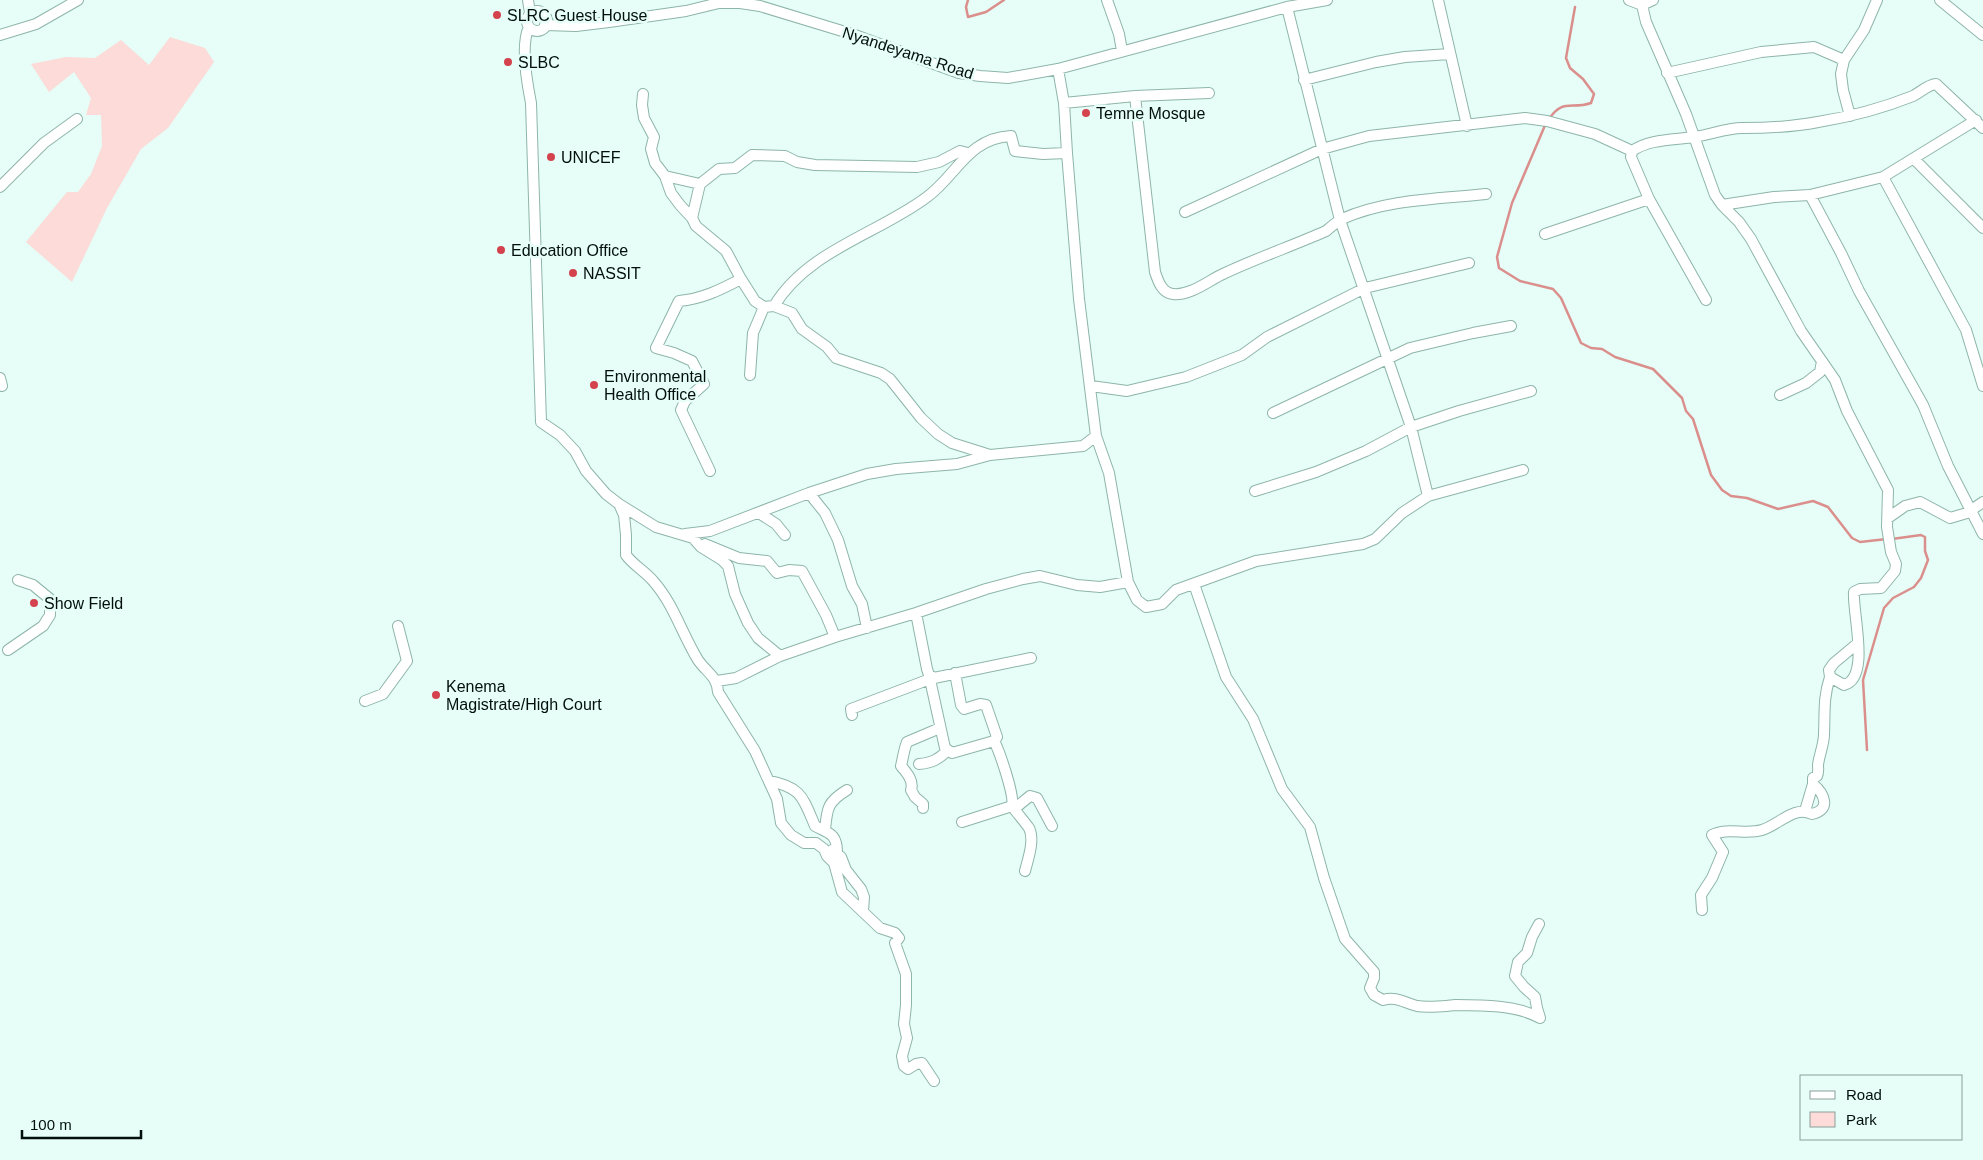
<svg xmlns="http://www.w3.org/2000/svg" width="1983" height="1160" viewBox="0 0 1983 1160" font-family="Helvetica,sans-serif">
<rect width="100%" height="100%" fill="#e6fef7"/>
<path fill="#fcdbd9" d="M170,37L205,48L214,62L168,128L141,149L107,208L72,282L26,242L67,192H78L91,174L102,146L101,115H86L91,98L74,72L49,92L31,64L66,57L95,58L121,40L149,65Z"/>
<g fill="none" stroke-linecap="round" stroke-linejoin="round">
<path stroke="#db8f8d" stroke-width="2.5" d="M968,0L966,7L968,17L986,12L1004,0
M1549,119C1563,98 1571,110 1591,103L1594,94L1583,79L1570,68L1566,58L1575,7
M1546,123L1512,203L1497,257L1499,268L1520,281L1553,289L1561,298L1581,343L1591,348L1602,349L1615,357L1653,369L1682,398L1686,411L1693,419L1711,475L1722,490L1731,496L1747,498L1778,509L1813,501L1828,507L1852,538L1860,542L1887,539
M1867,750L1863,680L1884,608L1893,598L1914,587L1921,578L1928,560L1925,551V537L1921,535L1892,539"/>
<defs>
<path id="minor" d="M528,0L530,13
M1107,0L1119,34L1122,51
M1438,0L1467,126
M1629,0L1642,5
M1940,0L1983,35
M1642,5L1646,22L1686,114L1715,195L1722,205L1774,197L1810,195L1883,177L1976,120
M1642,5L1653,0
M1287,7L1340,220L1411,427L1428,496
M527 21a10 10 0 1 1 20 0a10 10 0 1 1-20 0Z
M545,25L576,26L609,22L686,11L719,3H740L760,6L852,34L959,73L980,76L1008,78L1058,69L1287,7L1327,0
M529,27C520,45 527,83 531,103L541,422L560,435L575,451L586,471L606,494L619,504L624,515L626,535V555C633,565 646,572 654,582C674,605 682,634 698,660C707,673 717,676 718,692L755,751L777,799L781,823L791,835L804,843H816L824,849L827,856L834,863L842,892L880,928L895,933L899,938L895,943L906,974V1005L904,1024L907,1038L902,1056L904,1066L908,1069L916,1064L922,1063L934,1081
M0,35L36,24L78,0
M1058,69L1064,103L1067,153L1079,299L1096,436L1109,473L1128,582L1137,600L1146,607L1162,604L1176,590L1256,561L1363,544L1375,539L1402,513L1428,496L1523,470
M1667,73L1761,52L1814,47L1844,60
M1304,80L1376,62L1405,57L1450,54
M643,94L642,105L644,118L654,137L651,149L655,163L665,176L671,193L680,205L692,218L696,226L726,251L741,279
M1135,96L1155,272C1158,281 1162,293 1173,294C1190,296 1208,281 1223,274C1257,258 1292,246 1326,231C1331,227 1336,222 1342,219C1386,199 1439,199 1486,194
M1064,103L1135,96L1209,93
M1850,116L1843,90L1841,74L1844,60L1864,30L1877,0
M1632,151C1649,139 1673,140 1694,137C1710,135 1726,128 1742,128C1768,128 1792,127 1818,122C1849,117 1883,108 1913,96C1921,92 1927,85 1936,84L1983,128
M1632,151L1631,157L1649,199L1706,300
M1914,159L1983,228
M665,176L700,184L692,218
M1883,177L1966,330L1983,386
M700,184L719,169L735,168L752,155L785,156L797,162L815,165L917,167L939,162L960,151L968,153
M0,187L44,143L77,119
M1810,195L1841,253L1859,291L1923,405L1948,466L1983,534
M1722,205L1739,222L1751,239L1801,331L1835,380L1847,411L1888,490L1887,527L1891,552L1896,564L1895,571L1881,588L1860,589L1854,592C1852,612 1871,678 1844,685L1830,677L1829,670L1834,663L1858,643
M1185,212L1322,149L1340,144L1369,136L1525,118L1547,121L1595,134L1632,151
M1545,234L1649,199
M774,306L792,313L802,329L827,347L836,358L881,373L890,379L921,418L938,434L952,443L990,455
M750,375L753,333L764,307L774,306C808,250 878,234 927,197C957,175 968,138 1011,136L1015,151L1043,154L1067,153
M0,378L2,386
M1091,386L1127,391L1186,377L1242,355L1267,337L1365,288L1469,263
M1780,395L1806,383L1820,372L1822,361
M1273,413L1410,348L1473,333L1511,326
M710,471L681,410L685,401L704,384L692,361L674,353L656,348L679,301C702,299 720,290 741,279L755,301L764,307
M1255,491L1316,472L1366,451L1411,427L1459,411L1531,391
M619,504L656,527L693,538L701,547L722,560L728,566L735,594L748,623L758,638L780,656
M759,513L776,524L785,535
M1888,518L1905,506L1920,502L1950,518L1967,513L1983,502
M685,534L710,531L809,493
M705,544L739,558L767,561L777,573L789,570L802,571L826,615L835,637
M1194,584L1226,677L1253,719L1282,789L1310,827L1324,878L1345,939L1374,972V978L1370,988L1374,995L1383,1000C1397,996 1404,1003 1417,1006C1429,1008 1443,1006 1456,1005C1482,1005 1517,1005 1540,1018L1537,1008L1535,997L1524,987L1515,976L1518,962L1527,953L1532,937L1539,924
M916,613L927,669L929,675L934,678L1031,658
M867,628L862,604L852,586L838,540L825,513L809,493L867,474L896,469L957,464L990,455L1083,446L1096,436
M8,650L43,626L50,615V599L33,585L18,580
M929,675L945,748L952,753L994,741L997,737L986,705L980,704L964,709L961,705L955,673
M717,681L736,678L780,656L835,637L916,613L986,589L1023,579L1040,576L1077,585L1100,587L1128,582
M365,701L383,694L407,661L398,626
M852,715L851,709L930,679
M919,764C932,763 939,759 948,750
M769,781C802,787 803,798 815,826C828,833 837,833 837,852
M1813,784V778L1817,776C1819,772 1818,769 1818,765C1819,755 1824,745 1824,734C1825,713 1823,698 1830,677
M923,808V804L915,797L911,790C914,781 907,773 901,766C903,758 904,749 907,742L940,728
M962,822L1012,806C1015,796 999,750 994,741
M825,830C827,809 827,802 847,790
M832,850L841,857L846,870L861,889L864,897L863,911
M1025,871C1028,859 1035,840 1029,828C1024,821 1017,813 1012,806L1019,805L1030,796L1037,798L1052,826
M1702,910L1701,895L1712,878L1723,852L1712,835C1727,827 1746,835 1762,830C1779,825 1794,805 1812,814C1831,810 1825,794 1813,784L1805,811"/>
</defs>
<use href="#minor" stroke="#8eb5aa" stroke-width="12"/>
<use href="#minor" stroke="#fff" stroke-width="10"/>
</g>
<g fill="#d3424d" stroke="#e6fef7" stroke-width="2">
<circle cx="497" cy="15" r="5"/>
<circle cx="508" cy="62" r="5"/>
<circle cx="1086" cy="113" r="5"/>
<circle cx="551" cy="157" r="5"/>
<circle cx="501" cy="250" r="5"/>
<circle cx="573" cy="273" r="5"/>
<circle cx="594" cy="385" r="5"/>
<circle cx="34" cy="603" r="5"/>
<circle cx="436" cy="695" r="5"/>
</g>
<g text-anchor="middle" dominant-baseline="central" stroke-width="5" stroke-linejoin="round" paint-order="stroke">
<g font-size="16" fill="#030f0c" stroke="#e6fef7" text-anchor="start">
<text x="507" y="15">SLRC Guest House</text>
<text x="518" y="62">SLBC</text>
<text x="1096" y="113">Temne Mosque</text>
<text x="561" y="157">UNICEF</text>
<text x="511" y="250">Education Office</text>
<text x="583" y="273">NASSIT</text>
<text x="604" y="376">Environmental<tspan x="604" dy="18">Health Office</tspan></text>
<text x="44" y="603">Show Field</text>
<text x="446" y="686">Kenema<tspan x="446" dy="18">Magistrate/High Court</tspan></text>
</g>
<g font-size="16" fill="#030f0c" stroke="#e6fef7">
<text transform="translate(908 53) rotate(18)">Nyandeyama Road</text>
</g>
</g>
<rect x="1800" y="1075" width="162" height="65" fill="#e6fef7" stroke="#8b9e99"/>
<rect x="1810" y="1091" width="25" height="8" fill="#ffffff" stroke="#8b9e99"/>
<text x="1846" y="1100" font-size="15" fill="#030f0c">Road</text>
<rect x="1810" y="1112" width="25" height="15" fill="#fcdbd9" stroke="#8b9e99"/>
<text x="1846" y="1125" font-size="15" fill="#030f0c">Park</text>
<path d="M22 1130v8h119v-8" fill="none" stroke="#030f0c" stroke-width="2.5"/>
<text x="30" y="1130" font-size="15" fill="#030f0c" stroke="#e6fef7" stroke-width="4" paint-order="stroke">100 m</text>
</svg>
